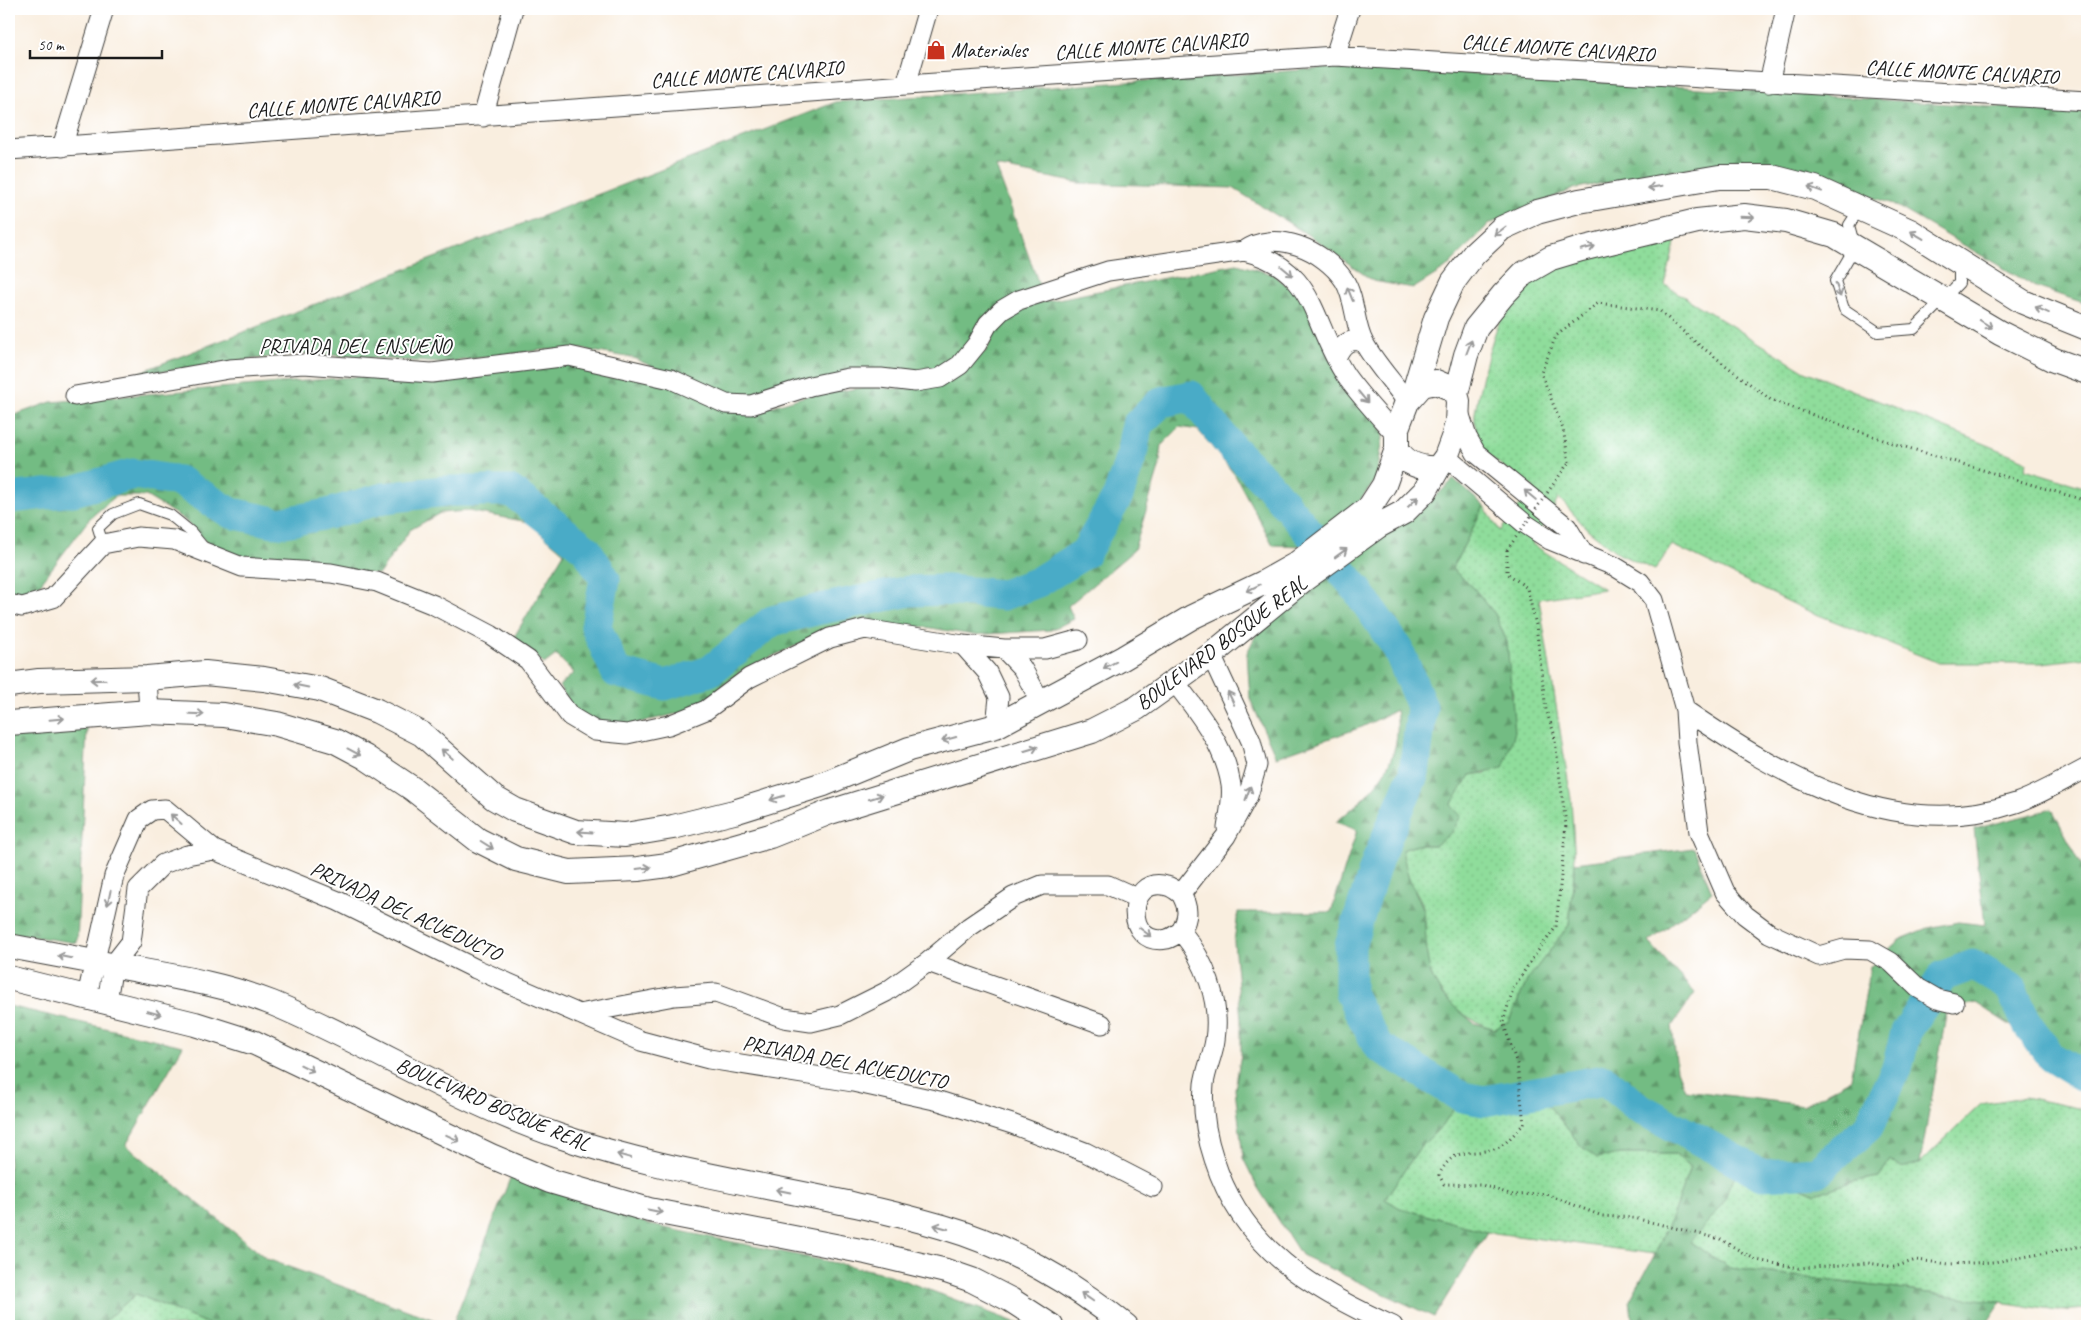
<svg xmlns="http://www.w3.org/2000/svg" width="2096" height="1335" viewBox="0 0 2096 1335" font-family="Caveat,sans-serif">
<defs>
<pattern id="grass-dots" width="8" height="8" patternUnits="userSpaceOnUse" patternTransform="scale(1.25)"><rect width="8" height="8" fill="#8fdd9b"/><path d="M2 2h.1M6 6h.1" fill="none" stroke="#7bbd85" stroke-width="1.8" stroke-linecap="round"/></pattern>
<pattern id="forest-firs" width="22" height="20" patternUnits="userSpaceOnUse" patternTransform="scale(1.25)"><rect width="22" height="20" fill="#73bc83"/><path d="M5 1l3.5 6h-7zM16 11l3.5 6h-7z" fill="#5e986a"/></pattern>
</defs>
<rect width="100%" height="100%" fill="#fff"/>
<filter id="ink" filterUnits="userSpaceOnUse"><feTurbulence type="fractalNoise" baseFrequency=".02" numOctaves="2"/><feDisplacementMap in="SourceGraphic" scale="10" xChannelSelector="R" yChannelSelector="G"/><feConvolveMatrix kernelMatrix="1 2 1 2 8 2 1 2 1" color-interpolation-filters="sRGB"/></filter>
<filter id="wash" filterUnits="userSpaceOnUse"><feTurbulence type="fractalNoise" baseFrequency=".0096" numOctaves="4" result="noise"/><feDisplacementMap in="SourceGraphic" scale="20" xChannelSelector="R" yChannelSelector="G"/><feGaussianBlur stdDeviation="1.12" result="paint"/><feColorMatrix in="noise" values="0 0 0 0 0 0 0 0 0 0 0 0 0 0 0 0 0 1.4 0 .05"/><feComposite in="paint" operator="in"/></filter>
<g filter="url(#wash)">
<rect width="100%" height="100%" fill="#f9eedf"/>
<path fill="url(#grass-dots)" stroke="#567c5c" d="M1676,239L1665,285L1805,371L2027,461L2025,469L2087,488V658L2042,663H1939L1806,610L1672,545L1655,570L1619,554L1587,529L1559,498L1532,544L1604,589L1539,599L1571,799L1575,863L1569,925L1528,979L1509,1021L1495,1029C1460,1018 1431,993 1426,954C1425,940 1426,925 1424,911C1422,899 1413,888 1408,876C1405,868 1404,858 1402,850L1417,845H1436L1451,805L1470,775L1486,773L1513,695L1509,674L1507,642L1495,614L1472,586L1452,569L1484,506L1500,531L1534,488C1523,479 1483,456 1479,443C1476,435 1474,421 1475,413C1478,393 1492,333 1502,317C1513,301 1531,281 1548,272C1588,251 1633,246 1676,239Z
M1541,1096L1582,1147L1597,1157L1621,1154H1675L1690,1167L1673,1214L1655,1254L1487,1232L1400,1208L1385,1199L1418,1150L1441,1127L1462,1097L1484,1101Z
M2025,1097L2087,1110V1309L2057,1311L2001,1302L1730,1268L1689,1242L1721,1207L1738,1168L1785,1181L1816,1194L1850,1182L1879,1177L1890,1160L1920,1163L1981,1104Z
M136,1294L213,1326H99Z"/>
<path fill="url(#forest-firs)" stroke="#486c50" d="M1331,68L1436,71L2087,113V304L2036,287L1893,204L1792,172L1696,167L1576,188L1489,224L1446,268L1414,288L1373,281L1316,240L1233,188L1079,183L996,167L1041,290L945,367L747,399L712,395L688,382L633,358L581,349L542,350L441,363L301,353L130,376L836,102Z
M1237,264L1272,274L1301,296L1384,432L1376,480L1351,512L1305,546L1273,545L1235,475L1198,430L1180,427L1162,445L1159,468L1134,550L1068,606L1074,619L1051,630L973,635L925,627H838L744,669L693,710L612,729L577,714L559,686L574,673L556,655L544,664L514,637L564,553L528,522L468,511L440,513L410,530L379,574L248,564L213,549L182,518L146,496H116L90,518L31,596L9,592V417L51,402L376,375L568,362L629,373L756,411L806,396L867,387L906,389L944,382L987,350L998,324L1022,306Z
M1454,479L1484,506L1452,569L1472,586L1495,614L1507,642L1515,732L1503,768L1470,775L1451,805L1461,816L1452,832L1436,845H1417L1402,850L1408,876L1424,910L1427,956L1431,975L1442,995L1458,1010L1474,1023L1495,1029L1509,1021L1528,979L1569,925L1575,863L1694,848L1712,892L1649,942L1695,993L1672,1026L1677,1070L1685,1090L1804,1105L1851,1079L1870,967L1899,940L1928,928L1958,922L1985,925L1974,829L2052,809L2085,872L2087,871V1070L2084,1063L2056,1044L2031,1039L1976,1003L1947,1010L1920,1163L1901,1168L1890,1160L1879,1177L1850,1182L1816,1194L1785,1181L1738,1168L1721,1207L1690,1242L1730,1268L2001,1302L1985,1326H1633L1630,1300L1655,1254L1673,1214L1690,1167L1675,1154H1621L1597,1158L1582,1147L1541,1096L1484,1101L1462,1097L1441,1127L1418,1150L1385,1199L1400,1208L1487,1232L1434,1317L1301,1255L1258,1188L1243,1158L1235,1089L1241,1054V1019L1234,942L1238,912H1331L1357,830L1336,822C1374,791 1404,762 1396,710L1362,727L1276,757L1250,699L1247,653L1258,631L1289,603L1420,511Z
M87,728L77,943L9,933V733Z
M9,1006L183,1046L126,1145L267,1259L451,1326H213L136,1294L99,1326H9Z
M511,1176L651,1225L884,1273L1025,1326H452Z"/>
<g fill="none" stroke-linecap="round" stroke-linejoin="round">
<path stroke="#48abc7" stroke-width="31" d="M9,498L73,491L133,474L179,481L231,513L279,523L328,514L384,498L445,491H511L586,549L605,579L596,627L616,672L665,685L710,671L772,621L820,609L910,591L946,590L1003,595L1038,582L1085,553L1118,496L1133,451L1137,425L1161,402L1191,396L1232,448L1268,484L1356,588L1398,649L1422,707L1414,773L1378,858L1350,946V993L1378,1046L1462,1097L1484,1101L1605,1080L1638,1107L1763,1175L1817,1172L1868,1127L1897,1068L1906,1032L1943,976L1973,965L2010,987L2028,1025L2051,1057L2082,1076L2087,1077"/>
</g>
</g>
<g filter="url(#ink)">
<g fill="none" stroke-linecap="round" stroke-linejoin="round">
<defs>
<path id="service" d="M1860,208L1849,225L1855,247L1835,281L1844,309L1878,332L1914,329L1959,283V264
M103,544L98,528L113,514L139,504L170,515L191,532L204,548"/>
<path id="minor" d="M1335,56L1350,9
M1769,83L1786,9
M906,85L928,9
M483,117L513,9
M62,147L104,9
M9,150L906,85L1335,56L2087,101
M1244,251C1275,228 1324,250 1344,280C1356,299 1354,326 1364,343C1375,363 1393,382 1407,402
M1336,358C1342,344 1348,339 1363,341
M75,396L229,369L304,364L432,373L569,356L671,379L726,404L751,405L810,386L848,378H881L915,382L940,378L960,365L977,344L988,324L1002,310L1019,300L1108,271L1244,251C1317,268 1311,323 1346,376C1361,397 1379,416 1396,435
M1458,409L1467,437L1476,453L1567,527L1584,555
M1446,457L1524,523L1550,540L1614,566L1640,582L1654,600L1685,710L1687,742L1699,832L1725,892L1745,915L1769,933L1819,956L1844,949L1870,950L1891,962L1918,988L1937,999L1954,1003
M9,604L22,607L53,598L103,544L138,537L174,540L242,567L331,573L377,582L434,605L491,635L528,660L570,716L595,731L627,734L669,725L706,710L749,678L830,638L865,629L963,645L1004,649H1045L1078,640
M963,645L987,672L999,697L996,726
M1004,649L1022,668L1041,702
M147,678L149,712
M1174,681C1198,712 1225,745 1231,785C1233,798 1229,815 1227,828
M1685,710C1782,776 1895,844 2016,803C2041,794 2064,780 2087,768
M1181,894L1226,836L1248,796L1257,765L1251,741L1211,655
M1181,931C1205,961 1221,1000 1215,1040C1213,1055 1206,1069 1204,1084C1202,1109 1206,1135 1214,1159C1242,1248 1312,1290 1393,1326
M1181,931C1177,934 1171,938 1167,939C1123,948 1126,874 1167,886C1172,887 1177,891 1181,894
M1181,931C1189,917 1189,908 1181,894
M928,962L1102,1024
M87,996L114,876L139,819L152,810L165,809L214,850L338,901L476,969L641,1041L709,1059L853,1082L939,1101L1012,1124L1085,1152L1153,1187
M107,1001L113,965L131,942L138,889L163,864L187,855L214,850
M579,1014L674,996L716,993L784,1018L811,1022L840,1015L886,992L928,962L969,927L1013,897L1042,885H1108L1137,898"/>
<path id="tertiary" d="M1414,392L1436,318L1453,282L1474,254L1502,228L1537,212L1579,201L1719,177H1772L1815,188L1910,231L2023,302L2087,328
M1456,394L1466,355L1476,328L1503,295L1523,274L1551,258L1581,249L1697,221L1744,216L1786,221L1834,235L2000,333L2054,360L2087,372
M9,685L39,681L147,678L205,673L264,679L320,689L377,711L422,734L494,798L515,810L576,832L625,835L673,827L734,812L824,784L909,749L996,726L1123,658L1192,617L1263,583L1295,565L1369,508L1384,485L1397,449V428L1407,402L1422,385L1436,382L1450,388L1456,394L1458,401L1457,423L1453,438L1446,457L1438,468C1422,469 1405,464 1397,449
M9,723L149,712L224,715L277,724L335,741L365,757L413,789L478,840L516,859L569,872L638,869L668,865L770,836L830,812L1092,731L1137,708L1211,655L1303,580L1378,526L1404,512L1425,491L1438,468
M9,946C52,954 95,962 138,970C183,978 229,986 272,1003C369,1043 458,1102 559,1136C684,1179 817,1190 943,1227C1009,1246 1073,1283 1126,1326
M9,978L195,1024L255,1043L491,1156L550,1181L649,1210L866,1252L946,1271L972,1280L1011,1300L1051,1326"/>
</defs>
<use href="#service" stroke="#3d3c39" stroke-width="12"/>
<use href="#minor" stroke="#3d3c39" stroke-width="21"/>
<use href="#tertiary" stroke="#3d3c39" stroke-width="26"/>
<path stroke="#3d3c39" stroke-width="3" stroke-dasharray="1 4" stroke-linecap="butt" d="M1569,462L1563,429L1541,373L1556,336L1598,303L1660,311L1694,341L1771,400L1892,443L2087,501
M1507,550V573L1527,588L1536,625L1546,710L1554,733L1566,825L1556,927L1532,959L1513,989L1503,1022L1517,1064L1524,1124C1516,1131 1506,1145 1497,1148C1472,1157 1454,1144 1439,1175L1444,1184L1482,1185L1513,1195L1546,1194L1602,1216L1634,1218L1720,1239L1756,1260L1799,1268L1868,1263L1894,1267L1916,1260L1949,1264L1994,1262L2087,1246"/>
<use href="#service" stroke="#fff" stroke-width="10"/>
<use href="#minor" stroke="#fff" stroke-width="19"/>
<use href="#tertiary" stroke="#fff" stroke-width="24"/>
<path stroke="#3d3c39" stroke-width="3" stroke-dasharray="1 4" stroke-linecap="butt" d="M1507,550L1569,462"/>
</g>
<defs><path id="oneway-shaft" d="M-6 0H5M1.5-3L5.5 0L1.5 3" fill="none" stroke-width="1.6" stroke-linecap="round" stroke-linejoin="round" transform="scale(1.25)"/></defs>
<g stroke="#999">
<use href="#oneway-shaft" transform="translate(1655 187) rotate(171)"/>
<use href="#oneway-shaft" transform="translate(1815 189) rotate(-160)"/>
<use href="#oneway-shaft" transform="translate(1747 217) rotate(2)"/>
<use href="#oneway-shaft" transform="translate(1500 231) rotate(143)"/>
<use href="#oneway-shaft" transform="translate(1917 235) rotate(-149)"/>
<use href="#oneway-shaft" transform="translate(1588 248) rotate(-13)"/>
<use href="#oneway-shaft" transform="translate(1287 271) rotate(40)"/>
<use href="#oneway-shaft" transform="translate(1838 290) rotate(71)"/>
<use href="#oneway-shaft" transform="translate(1350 294) rotate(-112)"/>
<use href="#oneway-shaft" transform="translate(2042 310) rotate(-156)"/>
<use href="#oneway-shaft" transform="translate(1986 324) rotate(32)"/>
<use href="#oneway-shaft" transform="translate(1469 347) rotate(-69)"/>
<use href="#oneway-shaft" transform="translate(1363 397) rotate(50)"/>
<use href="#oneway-shaft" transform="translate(1530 495) rotate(-140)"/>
<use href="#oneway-shaft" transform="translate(1413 502) rotate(-44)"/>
<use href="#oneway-shaft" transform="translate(1341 553) rotate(-36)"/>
<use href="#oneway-shaft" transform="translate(1253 588) rotate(154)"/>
<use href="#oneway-shaft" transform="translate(1110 665) rotate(152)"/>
<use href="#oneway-shaft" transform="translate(98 680) rotate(178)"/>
<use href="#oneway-shaft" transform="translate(301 686) rotate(-169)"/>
<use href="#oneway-shaft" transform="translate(1231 698) rotate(-115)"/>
<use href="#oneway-shaft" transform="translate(197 714) rotate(2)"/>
<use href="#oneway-shaft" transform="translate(57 719) rotate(-5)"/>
<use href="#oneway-shaft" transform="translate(949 739) rotate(165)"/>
<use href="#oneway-shaft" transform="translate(1031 749) rotate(-17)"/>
<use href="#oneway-shaft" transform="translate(354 752) rotate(28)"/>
<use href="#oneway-shaft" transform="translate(447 754) rotate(-140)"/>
<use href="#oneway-shaft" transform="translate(1248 793) rotate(-70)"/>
<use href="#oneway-shaft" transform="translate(876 797) rotate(-17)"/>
<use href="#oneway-shaft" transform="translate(777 798) rotate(163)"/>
<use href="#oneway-shaft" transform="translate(176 819) rotate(-138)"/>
<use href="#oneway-shaft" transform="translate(585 832) rotate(-176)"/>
<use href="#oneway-shaft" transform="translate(487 845) rotate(32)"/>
<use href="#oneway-shaft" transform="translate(644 868) rotate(-7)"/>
<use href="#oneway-shaft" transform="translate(109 898) rotate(102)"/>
<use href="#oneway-shaft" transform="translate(1145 932) rotate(37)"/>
<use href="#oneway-shaft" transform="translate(65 957) rotate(-169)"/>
<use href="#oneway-shaft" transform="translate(154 1013) rotate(15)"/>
<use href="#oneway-shaft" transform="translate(307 1068) rotate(26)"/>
<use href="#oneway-shaft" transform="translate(453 1138) rotate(25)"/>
<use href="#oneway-shaft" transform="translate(624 1156) rotate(-165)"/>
<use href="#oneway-shaft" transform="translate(783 1191) rotate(-168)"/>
<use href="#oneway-shaft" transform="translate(655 1211) rotate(12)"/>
<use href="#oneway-shaft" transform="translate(941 1227) rotate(-164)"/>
<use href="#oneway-shaft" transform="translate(1087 1297) rotate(-145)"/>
</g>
</g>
<defs>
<symbol id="shop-bare" viewBox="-9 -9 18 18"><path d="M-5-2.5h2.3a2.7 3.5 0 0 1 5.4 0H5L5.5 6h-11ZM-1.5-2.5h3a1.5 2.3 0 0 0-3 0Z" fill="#c8321e" stroke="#fff" stroke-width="2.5" paint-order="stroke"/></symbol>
</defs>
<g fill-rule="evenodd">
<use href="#shop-bare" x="922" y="36" width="28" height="28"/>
</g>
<g text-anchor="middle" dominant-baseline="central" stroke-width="4" stroke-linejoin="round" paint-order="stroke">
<g font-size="21" fill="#1c1c1c" stroke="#fff">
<text transform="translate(1151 46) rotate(-4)">CALLE MONTE CALVARIO</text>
<text transform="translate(1558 48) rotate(4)">CALLE MONTE CALVARIO</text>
<text transform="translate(1962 72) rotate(3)">CALLE MONTE CALVARIO</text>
<text transform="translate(747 74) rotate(-4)">CALLE MONTE CALVARIO</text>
<text transform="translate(343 104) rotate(-4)">CALLE MONTE CALVARIO</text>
<text x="355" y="346">PRIVADA DEL ENSUEÑO</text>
<text transform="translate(1221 643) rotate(-37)">BOULEVARD BOSQUE REAL</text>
<text transform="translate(406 911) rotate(25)">PRIVADA DEL ACUEDUCTO</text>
<text transform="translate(845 1062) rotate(11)">PRIVADA DEL ACUEDUCTO</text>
<text transform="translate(493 1104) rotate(23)">BOULEVARD BOSQUE REAL</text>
</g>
<g font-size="21" fill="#1c1c1c" stroke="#fff" text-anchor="start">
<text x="951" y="50">Materiales</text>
</g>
</g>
<rect width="2096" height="1335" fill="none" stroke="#fff" stroke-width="30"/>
<path d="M30 50v8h132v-8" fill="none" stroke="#1c1c1c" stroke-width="2.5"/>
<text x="38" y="50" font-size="15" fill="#1c1c1c" stroke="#ffffff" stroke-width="4" paint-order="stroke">50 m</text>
</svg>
